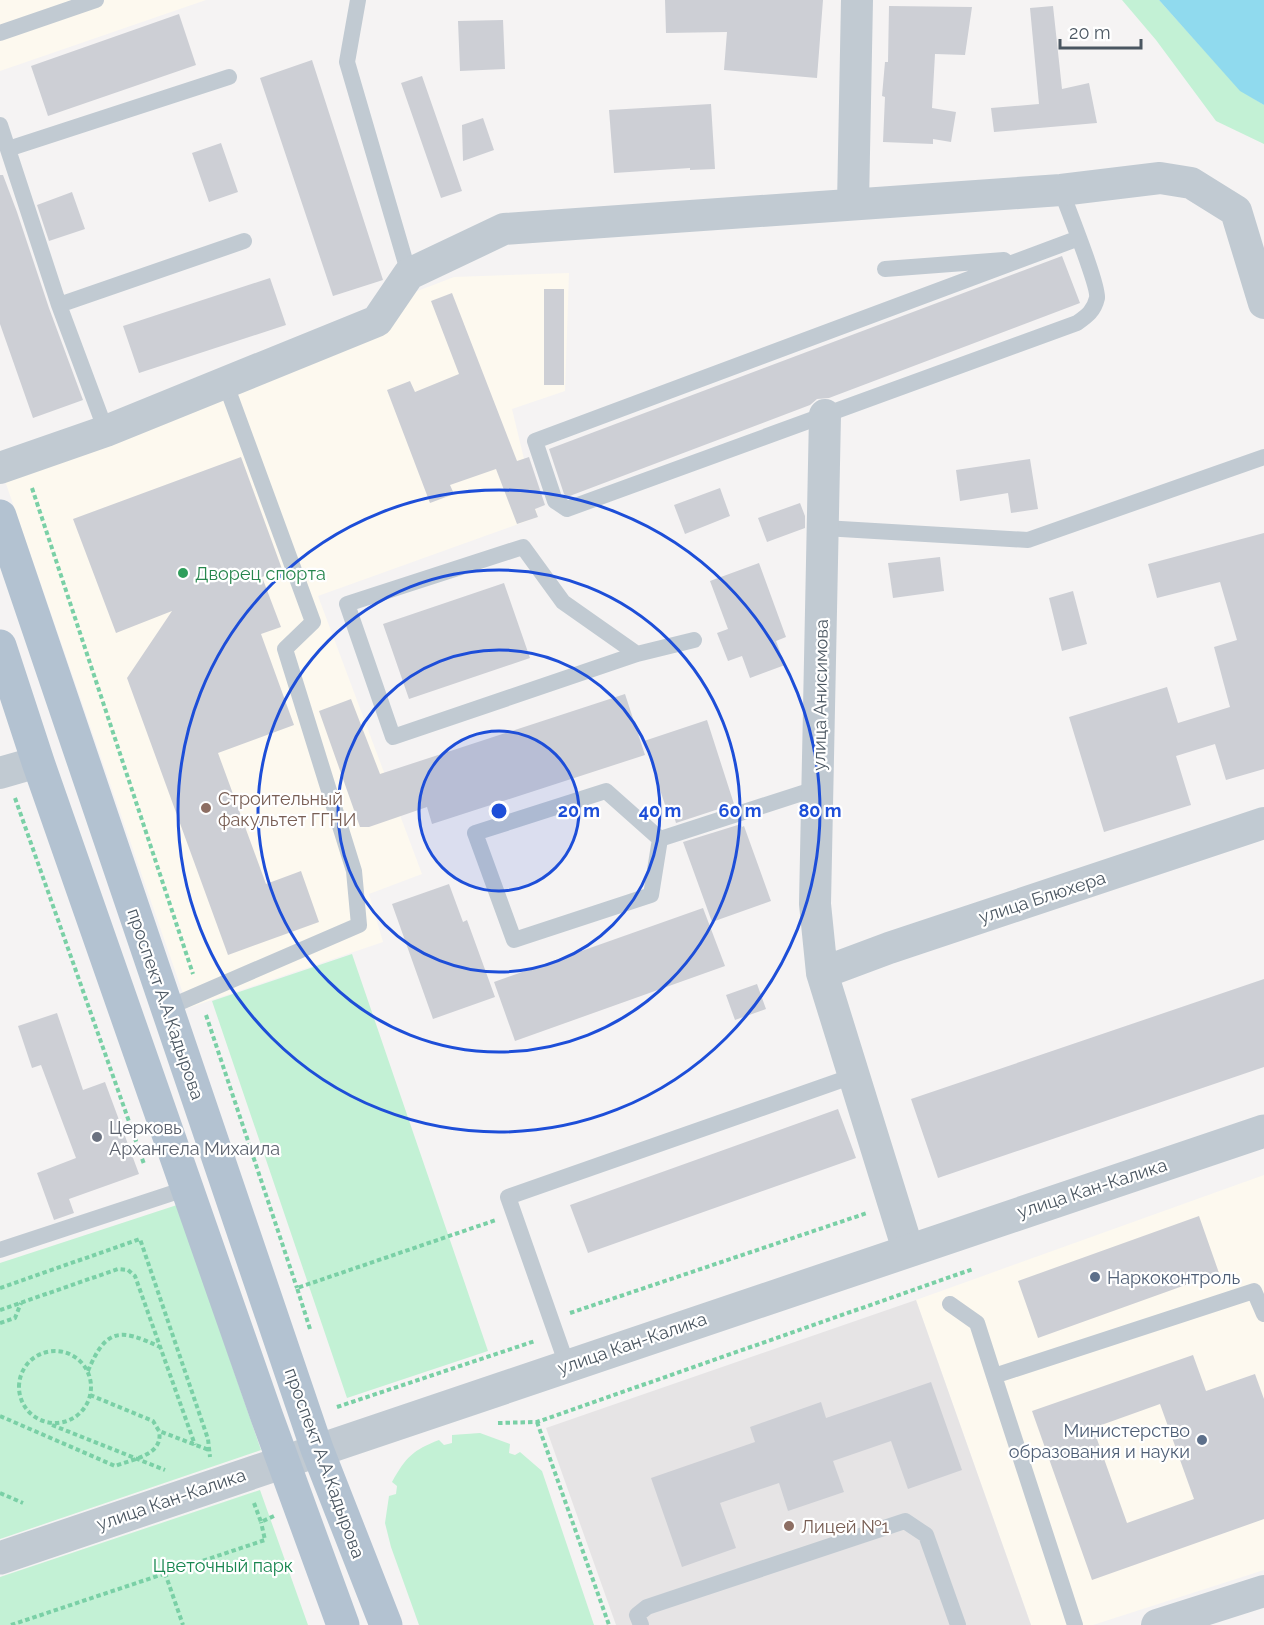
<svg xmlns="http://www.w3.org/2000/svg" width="1264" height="1625" viewBox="0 0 1264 1625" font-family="Raleway,sans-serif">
<rect width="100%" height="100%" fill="#f5f3f3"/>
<path fill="#fdf9ef" d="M0,0H206L0,71Z
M569,273L565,391L512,409L538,517L318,596L422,874L369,894L383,942L188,1008L4,478L407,295L454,277Z
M1264,1175V1570L1093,1625H1031L916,1300Z"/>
<path fill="#e6e4e5" d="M916,1300L1031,1625H616L546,1428Z"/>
<path fill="#c3f1d5" d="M1122,0H1159L1240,90L1264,105V144L1216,121L1156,40Z
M352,954L488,1351L347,1398L212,1001Z
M177,1205L261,1450L0,1539V1263Z
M480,1433L510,1444L509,1453L515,1455L520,1452L542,1471L594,1625H419L391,1547L385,1523L389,1496L396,1494L397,1486L392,1482C406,1457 413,1450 439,1440L444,1445L452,1443V1435Z
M260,1490L308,1625H0V1577Z"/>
<path fill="#90daee" d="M1159,0H1264V105L1240,91Z"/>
<path fill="#cdcfd5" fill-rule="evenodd" d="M665,0H823L817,78L724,70L727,32L666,33Z
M889,6L972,7L965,55L935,54L932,108L956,112L951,142L933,139V144L883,142L885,97L882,96L885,62H888Z
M1053,6L1062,89L1089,83L1097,123L994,132L991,108L1039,104L1030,8Z
M179,14L196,65L48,116L31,66Z
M503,20L505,69L460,71L458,21Z
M312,60L383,280L333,296L260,78Z
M422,76L462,191L441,198L401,83Z
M711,104L715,169L690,170V168L614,173L609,110Z
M483,118L494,150L463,161L462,125Z
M221,143L238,192L209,202L192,153Z
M0,175H3L17,212L49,308L83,400L33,418L0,324Z
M72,192L85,229L49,241L37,205Z
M1062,256L1080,303L829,398L817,399L810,405L567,497L564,494L549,449Z
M270,278L286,325L139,373L123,326Z
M544,289H564V385H544Z
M452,293L517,461L529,457L545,505L535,509L538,517L517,524L496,469L450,485L454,494L430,503L387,390L410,381L415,392L459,374L431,301Z
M241,457L282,569L262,577L281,627L261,634L294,725L218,753L266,884L301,871L319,922L228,955L127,678L172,611L116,633L73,519Z
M1030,459L1038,509L1011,513L1008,493L960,501L956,470Z
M720,488L730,516L685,534L674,505Z
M800,503L805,516V528L767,542L758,518Z
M1264,533V769L1226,780L1215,744L1176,756L1191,805L1104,832L1069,717L1167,687L1178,723L1230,707L1214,647L1237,640L1220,582L1157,598L1148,564Z
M940,557L944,591L893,598L888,563Z
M759,563L786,637L776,641L785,665L750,678L742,656L728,661L717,633L728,629L710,581Z
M504,583L530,658L409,699L383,624Z
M1073,591L1087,644L1062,651L1049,598Z
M625,694L645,755L432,824L427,807L369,827H360L319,711L351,699L380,774Z
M707,720L734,804L676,823L674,816L669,817L644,741Z
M741,824L742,827L744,826L771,901L712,922L683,842Z
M449,884L463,922L467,920L495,997L433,1019L392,904Z
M703,908L725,966L515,1041L494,982Z
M1264,979V1067L938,1178L911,1099Z
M757,984L766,1009L735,1020L726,995Z
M57,1013L83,1090L105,1082L139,1174L69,1199L74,1213L54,1220L37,1173L76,1158L41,1065L32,1068L18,1026Z
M838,1109L856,1158L588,1253L570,1205Z
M1199,1216L1219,1273L1038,1338L1018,1281Z
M1193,1355L1206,1391L1255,1374L1264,1399V1519L1092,1580L1032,1411ZM1160,1404L1194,1499L1127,1523L1093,1428Z
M931,1382L962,1470L908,1489L891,1441L833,1461L844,1492L788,1511L779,1483L720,1503L736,1548L682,1567L651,1478L755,1442L750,1427L821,1402L826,1418Z"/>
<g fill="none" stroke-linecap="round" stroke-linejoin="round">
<path stroke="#7ad0a6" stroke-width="4" stroke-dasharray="4.5 3" stroke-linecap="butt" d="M32,488L193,974
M15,798L144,1164
M206,1015L297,1288
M0,1288L140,1239L208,1439L210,1457
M0,1310L118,1269L128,1270L135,1276L195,1445
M570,1313L867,1213
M0,1323L15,1318L21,1303
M310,1329L297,1288L496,1220
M19 1387a36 36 0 1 1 72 0a36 36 0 1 1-72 0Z
M88,1371C106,1328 120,1328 160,1347
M90,1395L153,1421L159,1431L209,1450
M337,1407L535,1341
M0,1416L115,1466C133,1459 164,1455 159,1431
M537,1422L609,1625
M498,1423L537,1422L973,1269
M52,1425L165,1470
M0,1493L23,1503
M254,1503L261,1522L274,1516
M165,1573L183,1625
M11,1625L265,1540L261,1522"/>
<path stroke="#c1cad2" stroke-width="16" d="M358,0L347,62L409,274
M0,33L96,0
M0,125L59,305L106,431
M8,149L229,77
M1061,190C1067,207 1099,286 1097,298C1094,311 1087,316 1077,323L567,509L555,501L535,441L1079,238
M885,269L1004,260
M59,305L244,241
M824,528L1028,540L1264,457
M637,654L563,602L523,547L347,604L393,737L637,654L694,640
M660,839L606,791L475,833L514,940L651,895L660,839L818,788
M167,1008L359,925L354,871L285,649L313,622L225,382
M0,1250L188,1188
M950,1304L977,1323L994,1376
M567,1365L508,1197L853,1076
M641,1625L637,1615L647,1607L905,1521L926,1535L958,1625
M1075,1625L994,1376L1254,1291L1264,1314"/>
<path stroke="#c1cad2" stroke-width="32" d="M853,204L857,0
M825,415L815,904L822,973L908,1250
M0,468L106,431L377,321L409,274L504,229L1061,190L1160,178L1191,183L1236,211L1264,303
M0,773L38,762
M822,973L889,948L1264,823
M1157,1625L1264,1591"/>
<path stroke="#c1cad2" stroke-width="33" d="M0,1558L1264,1131"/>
<path stroke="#b3c2d1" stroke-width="33" d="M0,516L317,1449L386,1625
M0,646L38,762L267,1417L343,1625"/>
</g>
<circle cx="499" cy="811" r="80" fill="#1d4ed8" fill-opacity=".12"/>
<g fill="none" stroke="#1d4ed8" stroke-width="3">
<circle cx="499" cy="811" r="80"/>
<circle cx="499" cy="811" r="161"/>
<circle cx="499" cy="811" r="241"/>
<circle cx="499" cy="811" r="321"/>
</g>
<circle fill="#2e9e5b" stroke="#fff" stroke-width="2" cx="183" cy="573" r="6"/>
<g fill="#8d6e63" stroke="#fff" stroke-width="2">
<circle cx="206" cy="808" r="6"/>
<circle cx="789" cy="1526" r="6"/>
</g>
<circle fill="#6b7280" stroke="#fff" stroke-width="2" cx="97" cy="1137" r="6"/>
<g fill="#5c6f8a" stroke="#fff" stroke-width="2">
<circle cx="1095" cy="1277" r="6"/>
<circle cx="1202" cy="1440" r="6"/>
</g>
<g text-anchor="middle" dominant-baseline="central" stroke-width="4.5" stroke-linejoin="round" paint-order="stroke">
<g font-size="18" fill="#27864d" stroke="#fff" text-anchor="start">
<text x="195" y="573">Дворец спорта</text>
</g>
<g font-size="18" fill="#4a5661" stroke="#fff">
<text transform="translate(820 695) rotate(-89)">улица Анисимова</text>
<text transform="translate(1042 897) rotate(-18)">улица Блюхера</text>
<text transform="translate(166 1004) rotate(71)">проспект А.А.Кадырова</text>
<text transform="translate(1092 1188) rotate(-18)">улица Кан-Калика</text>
<text transform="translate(632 1343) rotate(-19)">улица Кан-Калика</text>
<text transform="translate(325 1463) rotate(70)">проспект А.А.Кадырова</text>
<text transform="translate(171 1499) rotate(-19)">улица Кан-Калика</text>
</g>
<g font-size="18" fill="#785e54" stroke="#fff" text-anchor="start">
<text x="218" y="798">Строительный<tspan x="218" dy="21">факультет ГГНИ</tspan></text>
<text x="801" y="1526">Лицей №1</text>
</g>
<g font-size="18" fill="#5b616d" stroke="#fff" text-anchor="start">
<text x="109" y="1127">Церковь<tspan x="109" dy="21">Архангела Михаила</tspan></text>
</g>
<g font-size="18" fill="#4e5e75" stroke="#fff" text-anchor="start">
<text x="1107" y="1277">Наркоконтроль</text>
<text x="1190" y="1430" text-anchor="end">Министерство<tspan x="1190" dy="21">образования и науки</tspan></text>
</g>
<g font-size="18" fill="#17864f" stroke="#fff">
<text x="223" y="1565">Цветочный парк</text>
</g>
</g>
<circle cx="499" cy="811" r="9" fill="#1d4ed8" stroke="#fff" stroke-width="3"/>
<g font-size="18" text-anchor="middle" font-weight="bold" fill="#1d4ed8" stroke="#fff" stroke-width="4.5" stroke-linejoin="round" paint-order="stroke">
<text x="579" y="817">20 m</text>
<text x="660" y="817">40 m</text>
<text x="740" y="817">60 m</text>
<text x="820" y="817">80 m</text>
</g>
<path d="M1060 39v9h81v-9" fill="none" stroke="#4a5661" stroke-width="3"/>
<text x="1069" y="39" font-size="18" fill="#4a5661" stroke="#ffffff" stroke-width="4.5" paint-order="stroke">20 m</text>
</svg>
